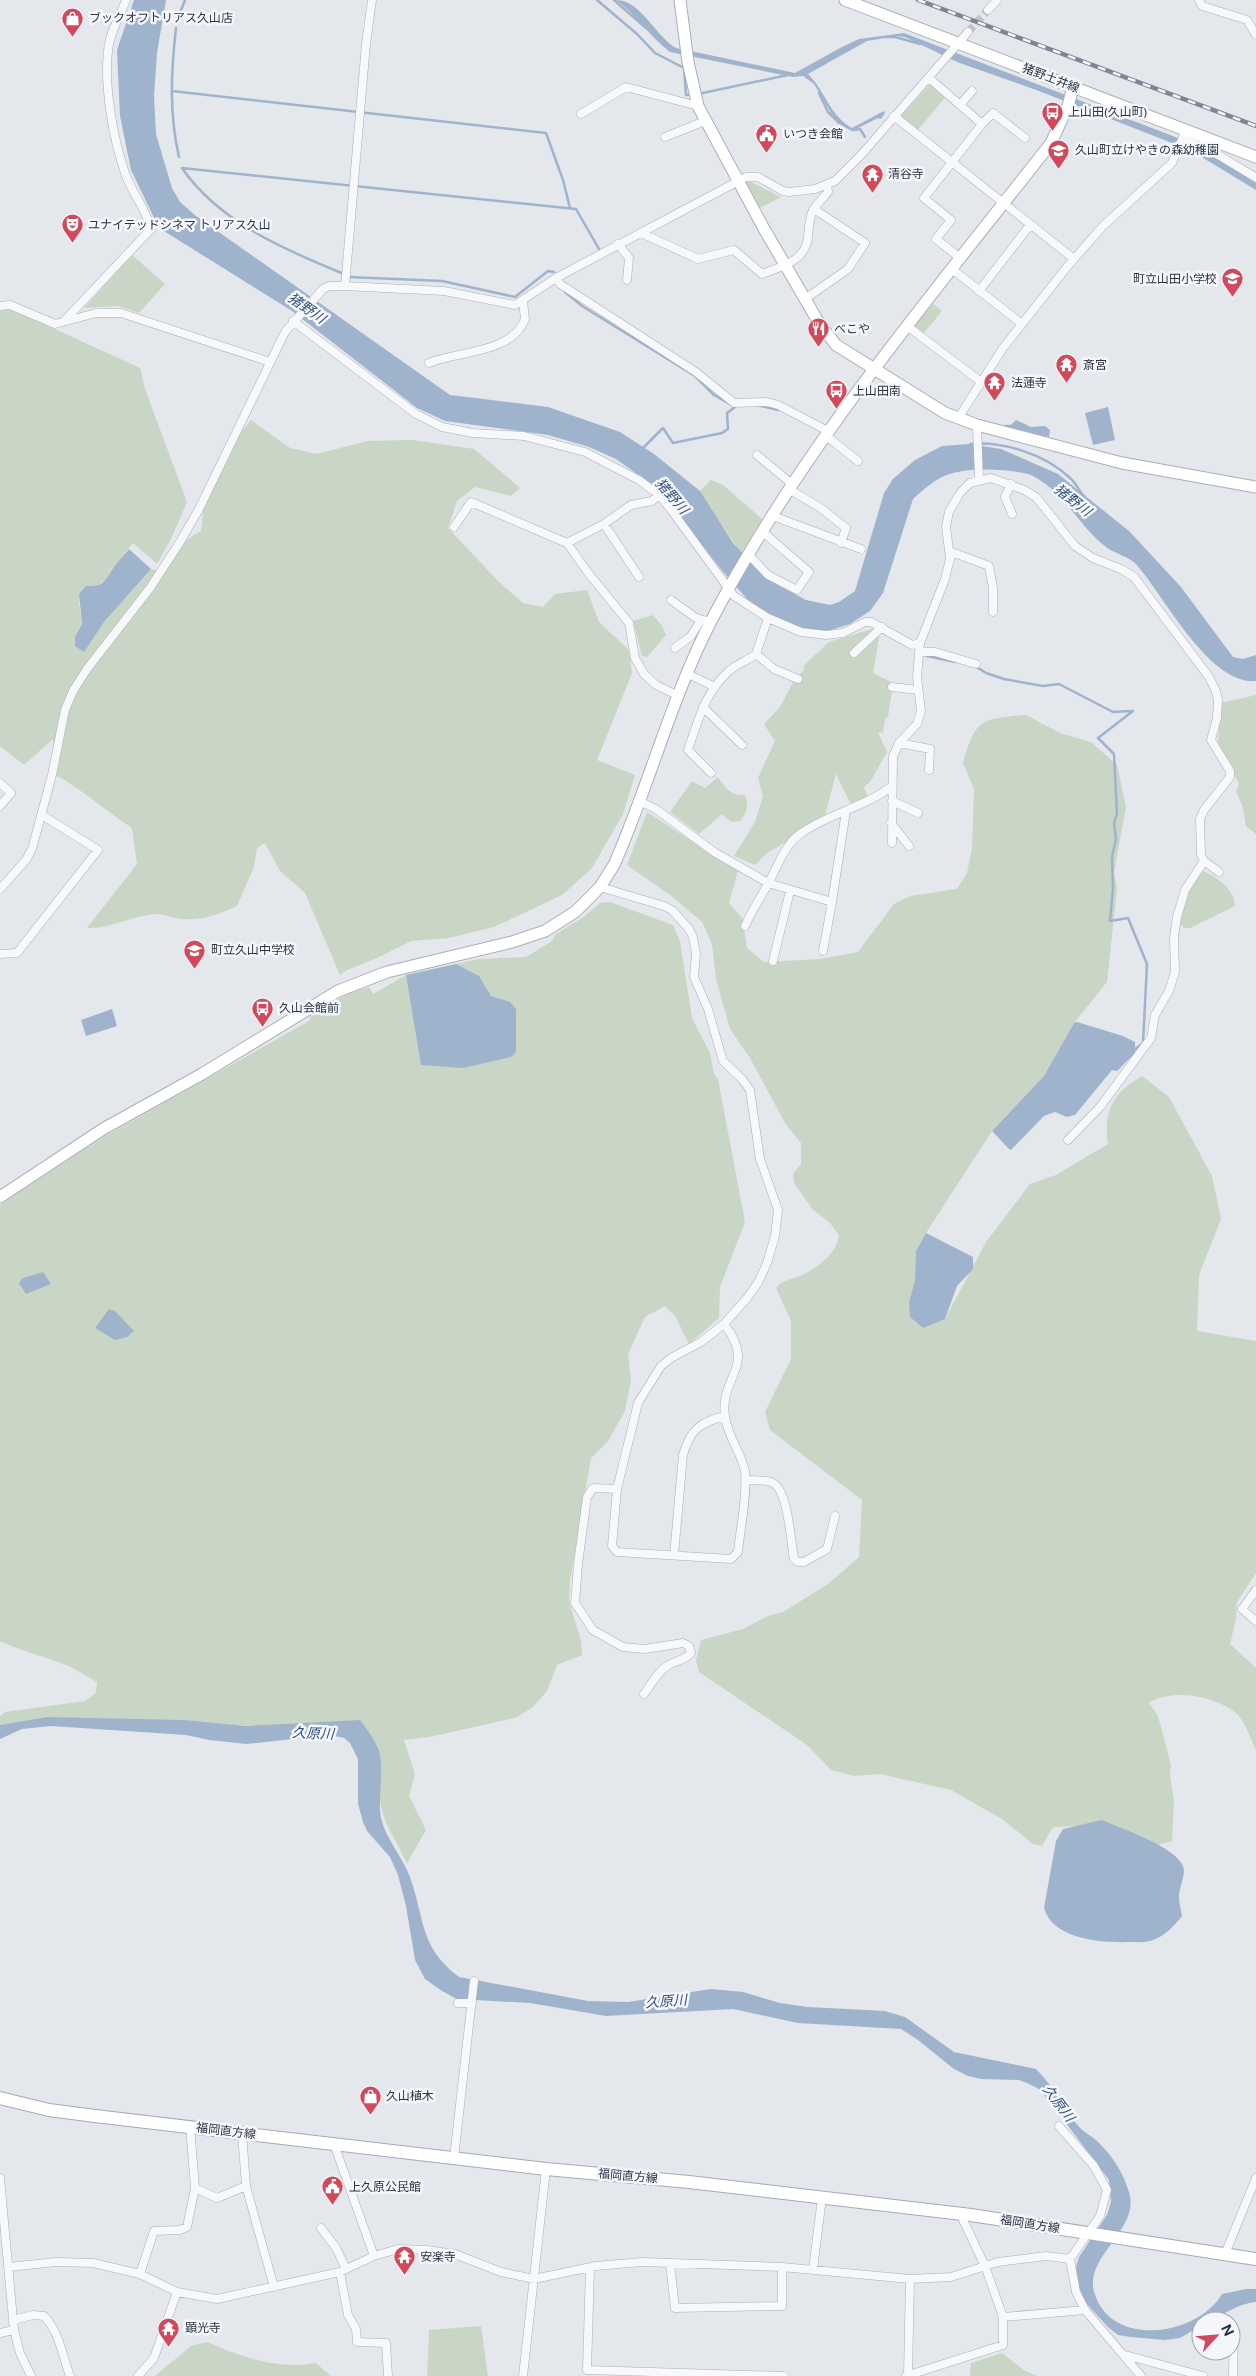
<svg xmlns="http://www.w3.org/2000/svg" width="1256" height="2376" viewBox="0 0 1256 2376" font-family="'Public Sans','Noto Sans JP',sans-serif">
<rect width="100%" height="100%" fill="#e4e7ec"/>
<path fill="#c9d6c5" d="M930,84L945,98L917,131L900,117Z
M746,182H751L781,197L758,209L744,184Z
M132,255L165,284L139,313L118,306L84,308Z
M933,304L942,311L924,333L915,326Z
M11,309L140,368L145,389L187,502L171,539L157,564L133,543L110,571L106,580L97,586H86L79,602L82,624L75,637L83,651L104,622L151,569L166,572C174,552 182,541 201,531L206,488L233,443L251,420L290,448L317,454L367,441L412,440L474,449L520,488L511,496L475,487L457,501L448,528L500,583L523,603L543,607L555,594L587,590L599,622L629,650L632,673L597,760L635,775L623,814L592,868L562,895L494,927L449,938L411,941L377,958L347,970L340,975L305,893L280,871L265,843L257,848L254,867L237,906C219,914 202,921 181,919C173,918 164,914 155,914C131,916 110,929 87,928L137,864L132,828C106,811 83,790 56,775L53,739L24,765L0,746V311Z
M711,480L723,485L762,519L741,553L711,510L700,491Z
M653,615L662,626L666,635L647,657L642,656L633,621Z
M872,629L880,633L873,673L893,683L888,717L885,718L883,733L878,732L887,752L870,782L864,787L869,800L851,805L836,774L824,819L793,842L784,843L767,853L755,865L734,856L755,822L763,796L758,778L775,741L764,724L780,707L793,682L800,680L798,676L804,670V665L829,642Z
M1256,695V834L1246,826L1243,807L1236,791L1239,784L1218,743L1221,703Z
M1026,715L1060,733L1091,742L1117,765L1126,807L1114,872L1117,889L1107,982L1074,1023L1044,1076L992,1131L926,1233L916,1251L915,1280L909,1302L945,1319L986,1242L1030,1184L1056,1175L1108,1144C1103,1110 1114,1092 1142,1076L1169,1097L1212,1176L1221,1219L1199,1275L1197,1331L1256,1341V1573L1237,1602L1236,1619L1230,1644L1256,1668V1750C1252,1741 1243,1718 1236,1713C1215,1696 1172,1688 1149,1703L1158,1716L1171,1765L1170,1775L1174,1801L1172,1841L1157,1845L1102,1820L1083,1826L1053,1827L1042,1846L1033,1844L1002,1819L951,1790L880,1774L854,1776L831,1770L807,1745L699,1672L696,1661L701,1640L743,1629L768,1616L783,1612L828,1584L859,1557L862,1500L770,1430L765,1412L791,1359V1321L776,1288C783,1279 791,1280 800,1276C817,1268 837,1254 839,1235L829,1222L813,1210L794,1183L793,1174L801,1164V1143L785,1123L750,1058L730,1029L716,979L712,944L702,922L670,895L627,865L647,812L738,871L729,903L742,918L747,948L764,962L820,959L858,952L894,904L910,896L957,889L967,873L972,848L974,789L963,763C976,718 981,719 1026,715Z
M718,777C725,788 731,796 745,795C749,806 747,812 740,821L731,822L722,814L699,834L670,812L692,781L705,788Z
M1203,871C1217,877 1235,890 1235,906L1190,928H1184L1180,923L1189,891Z
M610,902L673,925L680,941L692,1018L710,1053L714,1074L718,1079L745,1222L720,1287L719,1318L689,1344L675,1316L665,1306L645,1317L628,1354L631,1380L625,1411L608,1441L591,1458L570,1581L569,1601L581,1641L582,1655L557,1665L547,1691L532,1708L515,1718L429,1737L404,1740L415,1774L409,1796L426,1830L407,1863L386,1823L372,1776L350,1730L47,1717L0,1727V1716L5,1712L85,1701L96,1693L97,1682L69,1666L11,1646L0,1641V1205L102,1138L309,1021L311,1015L349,993L369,987L373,994L406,975L479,959L526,957L552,941L556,934L585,916L600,903Z
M481,2326L488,2376H427L429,2330Z
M207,2342C240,2357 280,2370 316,2363L331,2376H155L191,2346Z
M1002,2353L1025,2371L1037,2376H970L971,2363Z"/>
<path fill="#9fb4cc" d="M134,0H166L157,53L154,96L156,134L172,188L180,202L196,216L450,395L548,407L620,432L654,454L700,491L733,543L767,579L806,600L830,605L839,602L855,591L884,493L893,479L915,460L942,446L970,444L1001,449L1058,474L1129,531L1181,587L1233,657L1243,659L1256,655V681C1209,685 1165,597 1136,564C1128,556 1115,554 1106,547C1086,532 1073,509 1055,492C1049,486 1040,480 1033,476C1014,468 966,467 947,475C935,479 923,490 913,499L883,593L870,611L850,624L822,633L799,627L755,608L724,573L658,489L616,459L589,447L548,435L445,421L417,408L292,311L159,228L131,170L120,116L117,50Z
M616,0C641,0 655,36 676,48L795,73L842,47L859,39L904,33L1178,138L1210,153L1256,183V190L1190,150L1039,91L957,62L905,37L898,36L867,41L808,74C826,92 829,115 852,128L884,111L885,113L881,119L878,118L852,131L837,123L814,84L803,76L793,77L670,52C650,37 637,15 616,0Z
M1108,407L1115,440L1093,445L1085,413Z
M1016,420L1031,427L1045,426L1050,430L1049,437L1009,427Z
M129,549L151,569L104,622L84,652L75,646V637L82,624L79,594L86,586C103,586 103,584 111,571C116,563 123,556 129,549Z
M456,964L479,976L491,996L510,1002L516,1009V1052L511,1057L463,1068L421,1065L406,975Z
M112,1009L117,1026L86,1036L81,1020Z
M1077,1022L1123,1036L1135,1042V1053L1117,1071L1112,1070L1075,1115L1067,1117L1055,1112L1044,1116L1011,1150L1009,1149L992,1131L1044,1076L1074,1023Z
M926,1233L973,1257V1269L957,1286L945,1319L923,1328L910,1317L909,1302L915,1280L916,1251Z
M43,1272L51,1284L26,1294L19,1283L23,1278Z
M109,1309L115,1311L134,1331L127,1337L115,1340L95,1328Z
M47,1717L183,1720L246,1726L360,1720C366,1728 373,1737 377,1746C386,1763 377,1799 381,1818C386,1839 402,1856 410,1877C425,1919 419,1947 459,1977L588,2001L628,2002L711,1989L743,1992L780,2003L808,2007L885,2011L905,2017L954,2052L1036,2069C1055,2087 1064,2112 1082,2130C1087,2134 1093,2137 1097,2141C1112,2155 1123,2172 1129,2192C1141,2231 1081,2257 1095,2295C1114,2349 1198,2335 1222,2294L1246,2289H1256V2302C1233,2304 1218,2321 1201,2321V2326L1180,2338L1165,2340L1131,2337L1118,2335L1108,2327L1086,2303L1078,2286L1076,2267L1079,2257L1107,2215L1111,2202L1109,2180L1050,2102L1039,2089L1027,2083L1019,2080L981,2079L968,2076L954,2069L918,2040L901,2029L798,2023L733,2009L606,2016L530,2003L457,1999L442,1991L425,1979L415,1960L406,1906L398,1875L390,1857L367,1831L363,1822L358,1804V1759L350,1743L344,1738L330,1735L246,1744L209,1740L186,1735L51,1726L22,1729L0,1739V1725Z
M1102,1820C1120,1828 1183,1849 1184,1870C1184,1879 1179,1888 1179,1897C1179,1903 1181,1910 1182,1916C1173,1927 1166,1935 1153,1940C1146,1943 1137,1942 1130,1942C1103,1943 1053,1940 1044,1908L1056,1841L1063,1829Z"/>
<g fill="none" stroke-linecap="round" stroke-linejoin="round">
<path stroke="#9fb4cc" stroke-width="2.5" d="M597,0L637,34L655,53L684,68L686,95L693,94
M614,0L646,28
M178,18L185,0
M176,28C171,72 169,114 179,157
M886,37H895L920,44
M172,91L546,133L563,180L570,208
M819,93L828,112L836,120
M698,94L788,75
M853,130L860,129L865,137
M182,168L576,209L599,249
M182,168C219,222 285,250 344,274
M349,277L442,281L515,297L548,271L554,272
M565,292L582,306L695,376L714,395L735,407
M757,405L778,410
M1005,426H1012
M970,444C1003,441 1045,454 1070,478C1076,483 1079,491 1084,496
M641,450L663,428L673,443L722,433L728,429L727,413L735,407
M927,656L955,662
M975,666L986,673L1004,679L1043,686L1059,684L1113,712L1131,711
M1133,711L1098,738L1114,754L1117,814L1114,823L1116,839L1112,857L1113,888L1110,921L1128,918L1147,964L1143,1043L1134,1050"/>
<path stroke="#bfc3cb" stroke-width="8" stroke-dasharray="8 4" stroke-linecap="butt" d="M968,32L988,10"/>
<defs>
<path id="street" d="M1199,0L1202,6L1247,20L1256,35
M988,10L997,0
M929,78L982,124L924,198L951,220L936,239L960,258
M960,105L972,91
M581,114L626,87L698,106
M894,116L1074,259
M982,124L993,113L1025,138
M665,137L705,121
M1183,139L1215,153L1255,177
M641,233L698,259L734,250L762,274C781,267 806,261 808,237C809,227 809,219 813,210C817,204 823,198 828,192L827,184
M618,244L629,258L627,280
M952,269L1022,324
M556,278L560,284L696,372L734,403L767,402L778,405L828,431
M345,286L366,44L372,0
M979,291L1030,225
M805,299L848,269L865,243L814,209
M0,306L10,305L55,324L96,313H121L270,362
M65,320L151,229C146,208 131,192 125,173C113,138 104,87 108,51C109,34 120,16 126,0
M293,321L416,414L442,427L473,433L524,436L585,452L639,480L659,495L672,511L734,596L768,618L801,632L826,635L843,633L865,622H871L912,645L920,643
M907,326L980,381
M429,363C457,351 512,354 525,319L523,302
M959,417L1003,348L1067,267L1103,226L1172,163L1186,130
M977,425L979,480
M825,435L858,461
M757,455L792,484
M1011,484L1005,497L1012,514
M789,489L822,509L846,528L841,543
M773,516L861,549
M604,524L639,577
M454,527L471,502L567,543L589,574L629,623L635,658L644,674L656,685L679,696
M567,543L604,524L631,505L652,501L659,495
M949,551L989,566L993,588V612
M749,555L768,575L797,590L809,572L763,532
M671,600L696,618L711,622
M675,648L691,636L701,620
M919,652H935L976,664
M854,653L882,627
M756,654L774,669L798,679
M688,674L713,686
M892,687L918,690
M703,707L742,745
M899,743L930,749L929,770
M711,773L688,750C698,721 705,692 729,671C737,664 747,661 756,654L768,618
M0,783L11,793L0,806
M639,801L656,809L714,852L768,883L832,902L846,811
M892,801L918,813
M891,823L909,846
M892,843L893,756L899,743L917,724L921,711L917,677L920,643L945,579L950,559L946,526L949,512L960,493L970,483L991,478L1024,490L1036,497L1075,546L1093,558L1121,569L1134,577L1209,677L1215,689L1218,699L1217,718L1211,740L1230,771V777L1204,810L1200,819L1201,855L1204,861L1219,872
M600,887L664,906L672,910L689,929L693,937L696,954L694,977L708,1009L723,1061L742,1079L750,1090L760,1159L778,1210L775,1236L767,1263L759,1281L748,1297L724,1324L701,1342L671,1358L661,1366L638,1403L617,1489L612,1546L617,1552L731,1559L738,1552C740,1530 748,1492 745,1471C741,1452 728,1437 725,1417C719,1375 758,1368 724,1324
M0,889L26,860L32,849L52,775L65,710L73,691L87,669L150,588L180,542L199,509L285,332L323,289L329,286H345L444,291L515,305L556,278L746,177H758L783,191L789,192L815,189L835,181L862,154L968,32
M745,926C752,910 761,897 769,882C779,864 785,843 803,832C831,813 865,807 892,786
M823,951L832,902
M0,954L17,953L98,850L42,815
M773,961L790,891
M1068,1140L1100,1107L1151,1038L1155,1015L1169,991L1175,972L1174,937L1177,917L1185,890L1204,861
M745,1480C754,1481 766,1479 773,1483C788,1490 791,1543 794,1559L798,1562H804L827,1549L835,1516
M617,1489L593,1488L587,1497L578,1564L575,1603L593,1630L623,1647L645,1649L683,1643L689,1646L691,1653C684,1661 676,1660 667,1666C657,1672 651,1685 644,1694
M674,1555L683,1455C690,1430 700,1422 725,1416
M1256,1590L1242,1609L1256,1621
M458,2003H472
M1059,2126L1094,2166L1107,2190L1100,2216L1070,2259L1076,2292L1085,2310L1141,2376
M242,2133L246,2186L274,2287
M334,2144L374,2256
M454,2158L474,1981
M0,2178L14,2330L20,2353L31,2376
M195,2188L217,2198L246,2186
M321,2228L336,2248L346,2269
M1225,2254L1256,2178
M670,2263L675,2308L782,2306V2267
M9,2267L56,2262L93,2263L140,2274L177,2292L217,2299L340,2272L374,2256L398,2249L427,2250L455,2254L501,2272L534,2279L596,2266L642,2262L782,2267L910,2279L951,2277L998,2262L1046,2256L1070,2259
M590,2268L587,2370L784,2376
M813,2269L822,2198
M340,2272L348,2315L356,2329L357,2342L386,2343L388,2376
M140,2274L154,2231L180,2230L187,2227L195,2188L190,2126
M1003,2317L1085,2310
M13,2320L33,2315L44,2316C60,2333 62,2355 70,2376
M0,2333L14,2330
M1125,2355L1203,2376
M908,2375L910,2279
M138,2376L154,2358L177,2292
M523,2376L546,2169
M906,2376L1003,2345V2317L985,2266L963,2220V2215
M1233,2376L1234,2329"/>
<path id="secondary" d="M680,0L688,62L698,106L763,227L819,323L836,345L945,413L977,425L1122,463L1256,487
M845,0L1256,157
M0,1197L103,1129L202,1074L338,991L387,972L512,942L545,931L575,912L600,887L614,865C649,786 671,699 710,623C801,448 930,298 1051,143L1068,106L1073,87"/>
<path id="primary" d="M0,2098L49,2110L95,2116L546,2169L689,2182L971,2215L1256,2259"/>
</defs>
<use href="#street" stroke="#a9aeb7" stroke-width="9"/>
<use href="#secondary" stroke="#a9aeb7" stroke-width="13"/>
<use href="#primary" stroke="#a3abb8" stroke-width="14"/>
<use href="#street" stroke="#f7f8fa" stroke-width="8"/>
<use href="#secondary" stroke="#fff" stroke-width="11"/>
<use href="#primary" stroke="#fff" stroke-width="12"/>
<defs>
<path id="rail" d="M918,0L1256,126"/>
</defs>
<use href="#rail" stroke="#7d8696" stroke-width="4.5"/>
<use href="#rail" stroke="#f4f6f9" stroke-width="2.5" stroke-dasharray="8" stroke-linecap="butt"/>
</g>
<defs>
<symbol id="shop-pin" viewBox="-11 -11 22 30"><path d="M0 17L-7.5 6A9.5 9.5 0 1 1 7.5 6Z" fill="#d1495b" stroke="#f4f6f9"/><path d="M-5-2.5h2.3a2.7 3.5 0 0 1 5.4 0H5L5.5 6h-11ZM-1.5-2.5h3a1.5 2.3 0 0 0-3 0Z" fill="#fff"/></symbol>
<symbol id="bus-pin" viewBox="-11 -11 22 30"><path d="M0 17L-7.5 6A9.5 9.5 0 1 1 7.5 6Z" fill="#d1495b" stroke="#f4f6f9"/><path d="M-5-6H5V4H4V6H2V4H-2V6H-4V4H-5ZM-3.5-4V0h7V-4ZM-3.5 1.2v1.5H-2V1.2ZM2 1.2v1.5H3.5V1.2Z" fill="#fff"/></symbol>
<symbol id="civic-pin" viewBox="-11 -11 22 30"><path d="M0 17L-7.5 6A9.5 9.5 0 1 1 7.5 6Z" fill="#d1495b" stroke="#f4f6f9"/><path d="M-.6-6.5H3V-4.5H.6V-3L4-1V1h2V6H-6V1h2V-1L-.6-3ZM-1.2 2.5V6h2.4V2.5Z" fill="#fff"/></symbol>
<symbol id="school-pin" viewBox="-11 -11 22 30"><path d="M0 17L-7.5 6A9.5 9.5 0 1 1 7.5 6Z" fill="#d1495b" stroke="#f4f6f9"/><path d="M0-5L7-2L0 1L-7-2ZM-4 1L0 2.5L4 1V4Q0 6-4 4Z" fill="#fff"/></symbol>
<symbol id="temple-pin" viewBox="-11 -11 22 30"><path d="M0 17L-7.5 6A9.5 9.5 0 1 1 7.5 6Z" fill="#d1495b" stroke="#f4f6f9"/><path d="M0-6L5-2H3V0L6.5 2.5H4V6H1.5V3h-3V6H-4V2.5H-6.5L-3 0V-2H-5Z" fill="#fff"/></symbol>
<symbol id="theatre-pin" viewBox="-11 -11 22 30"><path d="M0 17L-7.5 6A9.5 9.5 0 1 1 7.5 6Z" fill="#d1495b" stroke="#f4f6f9"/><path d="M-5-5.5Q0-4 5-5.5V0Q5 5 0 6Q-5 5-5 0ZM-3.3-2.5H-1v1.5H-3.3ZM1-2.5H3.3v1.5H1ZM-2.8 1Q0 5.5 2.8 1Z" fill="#fff"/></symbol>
<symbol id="restaurant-pin" viewBox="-11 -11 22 30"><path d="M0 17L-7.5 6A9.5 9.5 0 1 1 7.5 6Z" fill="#d1495b" stroke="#f4f6f9"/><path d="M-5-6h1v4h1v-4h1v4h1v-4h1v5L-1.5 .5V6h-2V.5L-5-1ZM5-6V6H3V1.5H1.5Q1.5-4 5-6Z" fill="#fff"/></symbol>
</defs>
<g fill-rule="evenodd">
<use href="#shop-pin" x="60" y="6" width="25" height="34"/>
<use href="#bus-pin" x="1040" y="100" width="25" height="34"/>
<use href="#civic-pin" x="754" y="122" width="25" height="34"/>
<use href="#school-pin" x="1046" y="138" width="25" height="34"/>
<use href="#temple-pin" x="860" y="162" width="25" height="34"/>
<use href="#theatre-pin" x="60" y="212" width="25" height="34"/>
<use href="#school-pin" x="1220" y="266" width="25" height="34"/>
<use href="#restaurant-pin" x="806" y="316" width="25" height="34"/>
<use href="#temple-pin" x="1054" y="352" width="25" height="34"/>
<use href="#temple-pin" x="982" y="370" width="25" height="34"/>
<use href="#bus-pin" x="824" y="378" width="25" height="34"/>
<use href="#school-pin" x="182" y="938" width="25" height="34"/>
<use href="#bus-pin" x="250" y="996" width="25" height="34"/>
<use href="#shop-pin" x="358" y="2084" width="25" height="34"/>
<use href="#civic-pin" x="320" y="2174" width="25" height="34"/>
<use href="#temple-pin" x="392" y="2244" width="25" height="34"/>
<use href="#temple-pin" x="156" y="2316" width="25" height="34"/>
</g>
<g text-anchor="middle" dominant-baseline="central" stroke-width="5" stroke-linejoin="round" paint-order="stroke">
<g font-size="12" fill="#2b3445" stroke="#f4f6f9" text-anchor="start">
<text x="89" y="18">ブックオフトリアス久山店</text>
<text x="1068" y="112">上山田(久山町)</text>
<text x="783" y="134">いつき会館</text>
<text x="1075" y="150">久山町立けやきの森幼稚園</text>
<text x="888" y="174">清谷寺</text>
<text x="88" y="225">ユナイテッドシネマ トリアス久山</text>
<text x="1217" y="279" text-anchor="end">町立山田小学校</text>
<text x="834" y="329">べこや</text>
<text x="1083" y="365">斎宮</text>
<text x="1011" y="383">法蓮寺</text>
<text x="853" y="391">上山田南</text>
<text x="211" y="950">町立久山中学校</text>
<text x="279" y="1008">久山会館前</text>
<text x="386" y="2096">久山植木</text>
<text x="349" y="2187">上久原公民館</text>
<text x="420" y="2257">安楽寺</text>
<text x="185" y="2328">顕光寺</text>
</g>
<g font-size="12" fill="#2b3445" stroke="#f4f6f9">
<text transform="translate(1051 78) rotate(21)">猪野土井線</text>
<text transform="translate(226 2131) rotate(7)">福岡直方線</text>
<text transform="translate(628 2176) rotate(5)">福岡直方線</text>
<text transform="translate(1030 2224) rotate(9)">福岡直方線</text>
</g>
<g font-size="14" font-style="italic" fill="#34527a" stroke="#f4f6f9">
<text transform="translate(307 308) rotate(35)">猪野川</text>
<text transform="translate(672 496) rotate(49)">猪野川</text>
<text transform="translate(1073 500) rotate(38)">猪野川</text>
<text transform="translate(313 1733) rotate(3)">久原川</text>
<text transform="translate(666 2001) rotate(-4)">久原川</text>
<text transform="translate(1059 2103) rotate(53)">久原川</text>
</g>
</g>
<g transform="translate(1216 2336) rotate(64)"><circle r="24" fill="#f4f6f9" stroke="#a4a8b1"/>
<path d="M0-4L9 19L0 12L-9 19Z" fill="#d1495b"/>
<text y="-8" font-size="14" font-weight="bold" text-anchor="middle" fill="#2b3445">N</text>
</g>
</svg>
